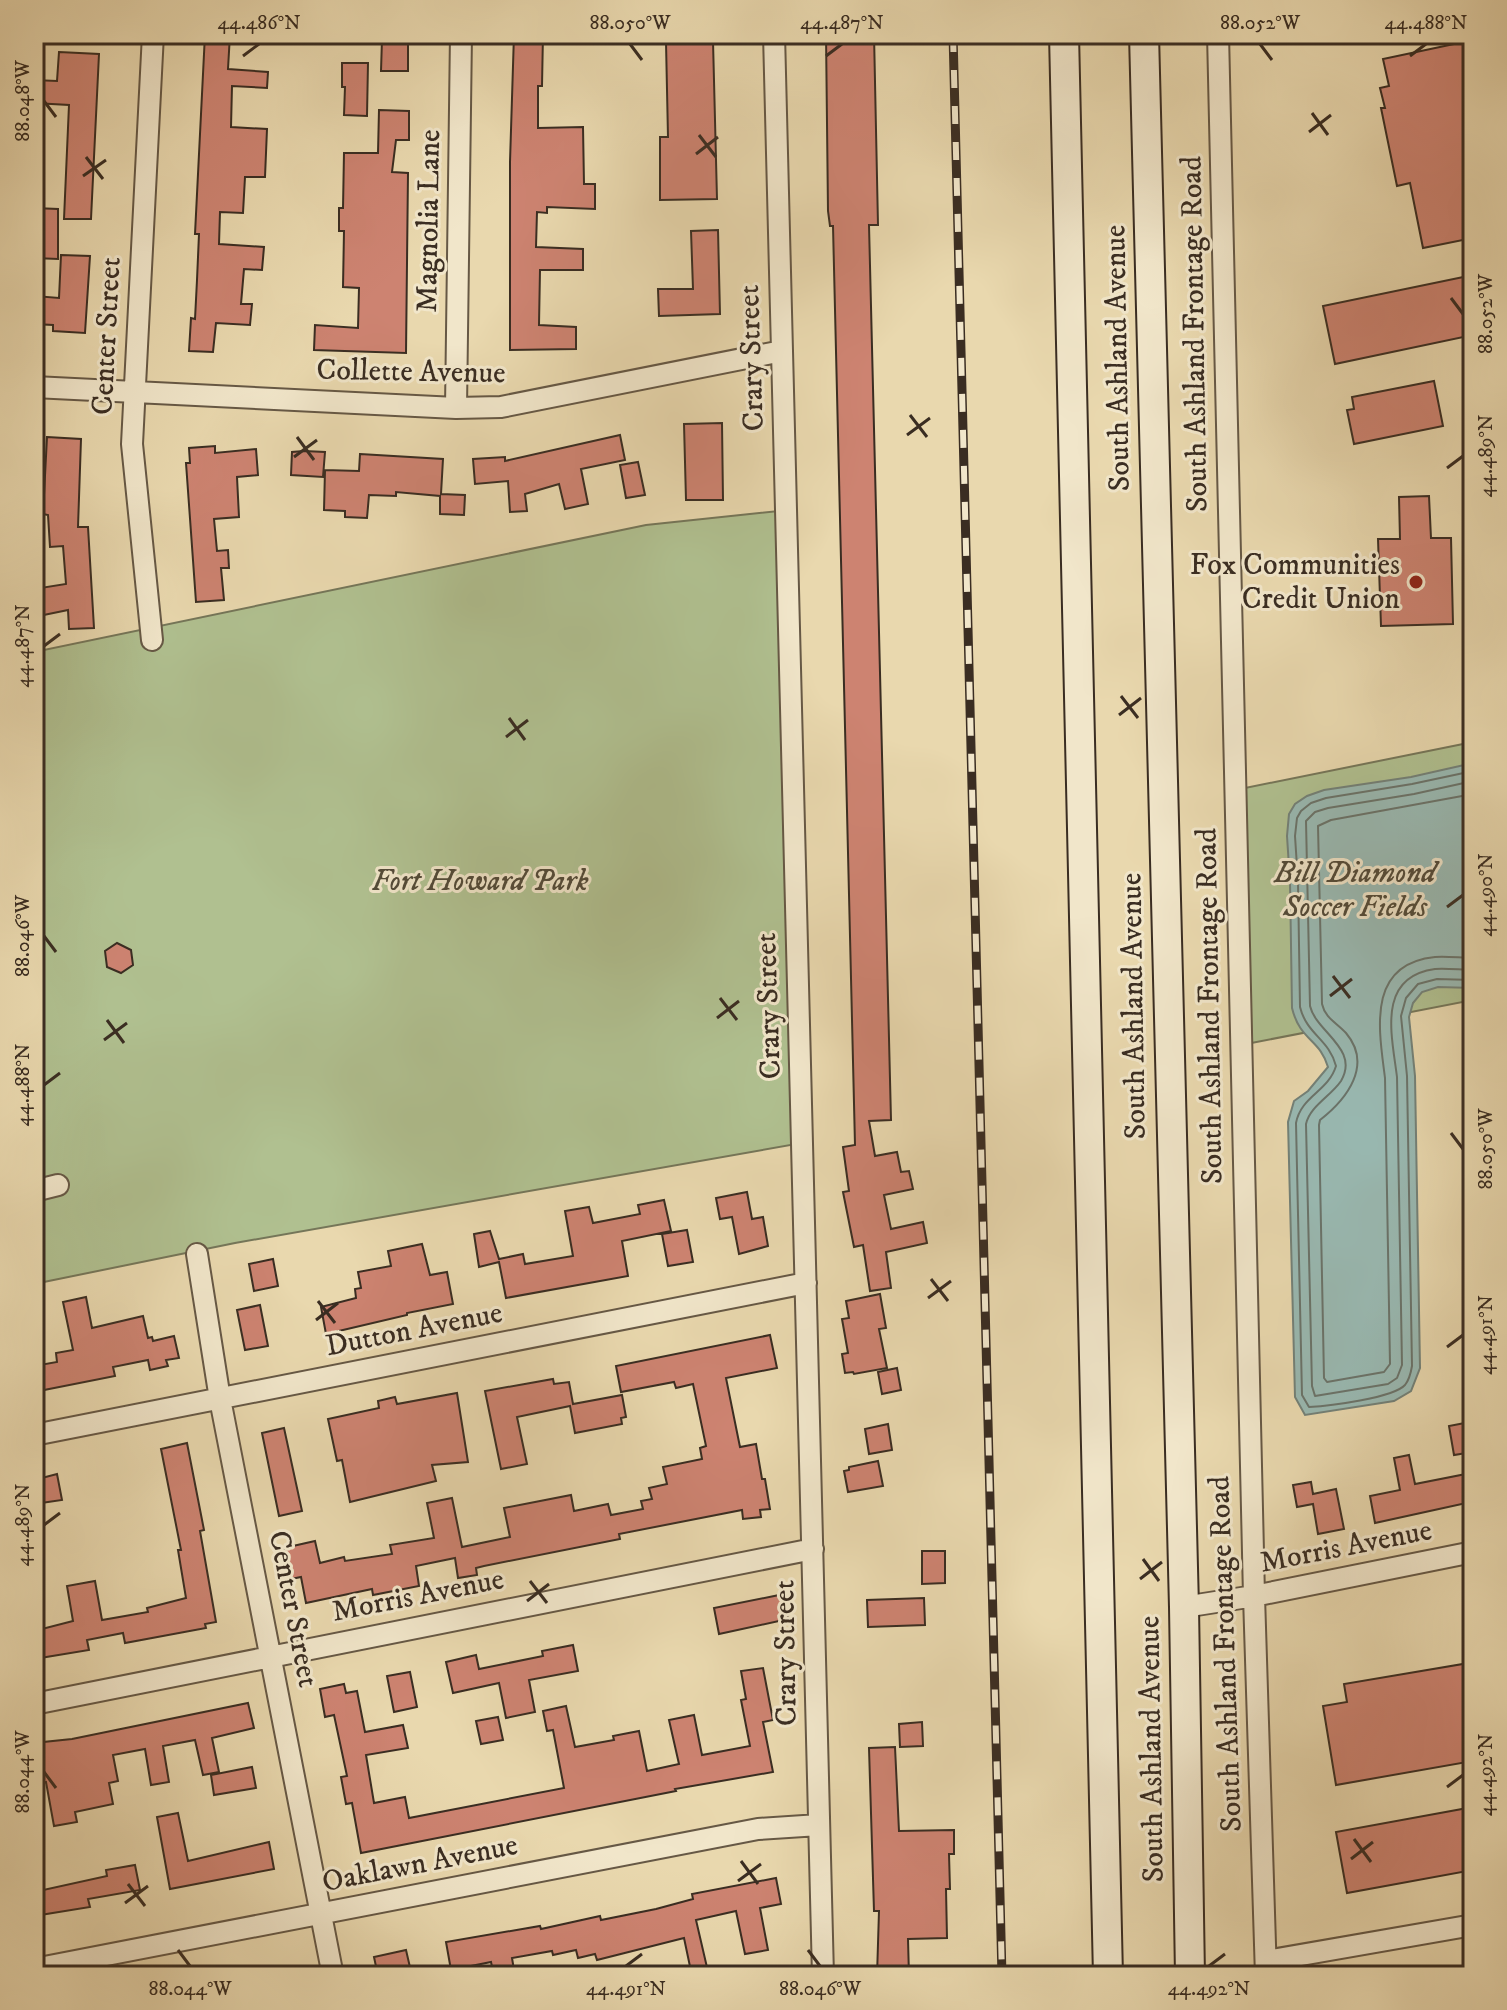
<svg xmlns="http://www.w3.org/2000/svg" width="1507" height="2010" viewBox="0 0 1507 2010" font-family="'IM FELL DW Pica',serif">
<rect width="100%" height="100%" fill="#e9d8ae"/>
<filter id="stains"><feTurbulence type="fractalNoise" baseFrequency=".0025" numOctaves="4"/><feColorMatrix values="0 0 0 0 .2 0 0 0 0 .09 0 0 0 0 .02 0 0 0 .5 -.17"/></filter>
<radialGradient id="worn" r=".72"><stop offset=".6" stop-color="#630" stop-opacity="0"/><stop offset="1" stop-color="#630" stop-opacity=".3"/></radialGradient>
<path fill="#b0c090" stroke="#757659" stroke-width="2" d="M788,510L802,1143L235,1243L34,1284V652L646,525Z
M1473,742V1000L1241,1045L1235,790Z"/>
<path fill="#99b9b2" stroke="#738178" stroke-width="2" d="M1473,763V988L1438,987L1422,992L1413,1003L1409,1017L1415,1076L1420,1368L1411,1391L1394,1401L1305,1415L1295,1397L1288,1122L1294,1101L1308,1091L1328,1067C1320,1039 1300,1041 1292,1008L1290,882L1287,836L1289,814L1295,804L1307,796L1324,790L1411,777Z"/>
<g fill="none" stroke-linecap="round" stroke-linejoin="round">
<path stroke="#6a736a" stroke-width="2" d="M1473,771L1412,784L1326,798L1311,803L1301,811L1297,818L1295,836L1298,882L1300,1007C1307,1035 1329,1039 1336,1066C1328,1092 1301,1096 1296,1123L1302,1395L1309,1407C1329,1406 1393,1398 1405,1385C1409,1380 1411,1372 1412,1366L1407,1076L1401,1016L1406,998L1418,984L1437,979L1473,980
M1473,781L1414,794L1328,808L1315,812L1306,821L1310,1006C1316,1032 1360,1049 1341,1081C1331,1096 1310,1106 1306,1124L1312,1386L1315,1396L1388,1384L1397,1378L1402,1365L1397,1077C1392,1036 1376,977 1435,969C1447,968 1461,970 1473,970
M1473,794L1331,820L1318,826L1322,1004C1325,1018 1337,1023 1346,1033C1373,1065 1347,1099 1320,1120L1319,1125L1324,1378L1327,1382L1384,1372L1390,1364L1385,1078C1379,1030 1366,964 1435,957C1447,956 1461,958 1473,958"/>
</g>
<path fill="#cd8371" stroke="#3a2d22" stroke-width="2" d="M205,34H230L228,69L268,72L267,88L232,86L231,127L267,129L265,177H245L243,213L220,212L219,244L264,247L262,270L244,269L241,304H252L250,325L216,323L213,352L189,351L191,318L195,319L197,280L199,234H195Z
M514,34H543L542,86H538V128L583,127L584,184H595V209L547,207V213L537,212L536,247L583,249V270H540L539,325L576,327V349L510,350V162Z
M826,34H874L878,225H869L891,1120L869,1121L875,1156L897,1152L901,1172L909,1171L913,1189L884,1195L891,1229L923,1222L927,1243L886,1252L891,1288L870,1291L863,1245L854,1247L843,1192L849,1191L843,1147L855,1145L833,226H830L828,211Z
M382,39H408V71H381Z
M1473,40V238L1423,248L1410,183L1397,186L1381,108H1385L1380,88L1389,86L1383,59Z
M713,41L717,199L660,200V137H668L666,42Z
M59,52L99,54L91,219H64L69,105L34,103V80L57,81Z
M342,63H368L367,116L344,115L345,87H342Z
M379,110L409,111V140H396L392,172L408,173L406,353L314,350L315,325L358,328L359,288L343,287L344,231H339V208H343L344,153H378Z
M34,208L58,209V259L34,258Z
M718,230L720,314L659,316L658,289H693L691,231Z
M61,255L90,256L85,333L53,331V325L34,324L35,296L59,298Z
M1473,275V335L1335,364L1323,306Z
M1434,381L1443,426L1354,444L1347,410L1354,409L1352,397Z
M722,423L723,500H686L684,424Z
M620,435L625,460L581,469L588,504L565,509L559,484L525,494L527,511L510,512L508,481L475,484L473,459L505,457V461Z
M47,437L81,439L78,527H88L94,628L69,629L68,610L34,617V589L66,584L63,546L50,547L48,515L43,514Z
M215,446V453L256,449L258,475L237,477L239,517L214,519L217,551L228,550L229,568H221L224,600L196,602L186,463H190L189,448Z
M304,451L325,452L323,477L291,475L292,452Z
M360,454L443,459L441,494L465,495L464,515L440,514V496L396,492V496L369,495L367,518L345,517V511L324,510L325,470L359,471Z
M638,462L645,495L626,498L620,465Z
M1429,496L1431,538H1451L1453,624L1381,626L1378,539H1400L1399,497Z
M117,943L131,950L133,965L121,973L107,967L105,951Z
M747,1192L752,1219L763,1217L768,1246L739,1254L732,1217L720,1219L716,1198Z
M664,1200L671,1231L622,1241L628,1276L506,1298L499,1262L479,1267L474,1234L490,1231L499,1259L523,1254L525,1264L573,1256L565,1211L589,1207L593,1223L640,1214L638,1205Z
M687,1230L693,1262L668,1266L662,1234Z
M422,1244L430,1275L447,1272L453,1304L407,1313V1315L326,1334L321,1307L356,1298L355,1289L361,1288L358,1272L391,1266L388,1251Z
M273,1259L278,1286L254,1291L249,1264Z
M880,1294L886,1328L879,1329L887,1368L854,1374L853,1372L845,1373L842,1354L848,1353L842,1319L849,1318L846,1301Z
M86,1297L92,1328L143,1316L148,1338L152,1337L153,1341L174,1336L179,1358L166,1360L168,1366L150,1370L148,1360L113,1367L115,1376L34,1392V1366L57,1362L56,1353L73,1350L63,1302Z
M260,1305L268,1346L245,1350L237,1310Z
M770,1335L777,1368L726,1378L740,1447L756,1444L762,1479H765L770,1509L760,1510L761,1517L743,1519L742,1510L619,1534L620,1539L484,1566L476,1568L477,1575L458,1578L455,1558L416,1566L419,1586L373,1595L372,1589L306,1603L301,1577L291,1579L284,1548L315,1541L320,1563L344,1557L345,1561L392,1554L390,1545L434,1538L427,1503L452,1498L462,1547L510,1537L504,1508L571,1495L574,1511L608,1504L611,1515L643,1509L641,1501L652,1499L649,1488L667,1484L663,1467L702,1459L700,1448L706,1446L693,1384L676,1388L674,1382L621,1392L616,1366Z
M897,1368L901,1390L882,1394L878,1372Z
M553,1379L554,1384L569,1382L573,1404L622,1395L626,1417L621,1418L622,1424L575,1433L570,1406L517,1417L527,1464L501,1469L485,1391Z
M457,1393L468,1462L432,1465L436,1481L350,1502L342,1460L337,1461L328,1419L379,1408L378,1401L395,1397L397,1404Z
M1470,1422L1473,1452L1454,1455L1449,1426Z
M888,1424L892,1450L869,1454L865,1429Z
M284,1428L302,1511L279,1516L262,1433Z
M187,1443L204,1530L200,1531L216,1622L205,1624L206,1628L125,1643L123,1633L87,1640L89,1650L34,1659V1631L73,1621L67,1586L95,1581L102,1620L148,1612L147,1608L186,1598L178,1550H181L161,1449Z
M1409,1455L1415,1484L1466,1474L1471,1502L1375,1523L1370,1496L1400,1490L1394,1458Z
M878,1461L883,1486L848,1492L844,1471L849,1470V1467Z
M57,1474L62,1500L34,1504V1480Z
M1311,1482L1313,1494L1336,1489L1344,1529L1318,1534L1313,1504L1297,1507L1293,1485Z
M922,1551H945V1583L922,1584Z
M784,1594L788,1619L719,1634L714,1608Z
M924,1598L925,1625L868,1627L867,1600Z
M573,1645L578,1671L529,1680L535,1712L506,1718L499,1683L453,1693L446,1662L476,1655L479,1669L543,1656L542,1651Z
M1463,1664L1473,1724V1761L1336,1785L1323,1706L1347,1702L1344,1684Z
M763,1668L773,1720L763,1722L773,1772L675,1789L676,1791L361,1853L352,1803L346,1804L341,1777L347,1776L334,1715L325,1717L320,1689L344,1684L346,1693L357,1691L365,1732L403,1725L408,1748L366,1755L374,1803L405,1797L409,1818L564,1788L553,1730L547,1731L543,1711L566,1706L575,1747L614,1740L613,1736L639,1731L647,1771L679,1764L669,1720L694,1715L702,1755L750,1746L741,1700L746,1699L741,1671Z
M410,1672L417,1707L394,1712L387,1676Z
M248,1703L254,1728L212,1738L219,1772L203,1775L195,1740L163,1746L169,1782L151,1785L145,1749L113,1755L118,1781L109,1783L113,1804L75,1812L77,1822L54,1826L46,1782L34,1785V1743L72,1739Z
M498,1717L503,1740L481,1744L476,1721Z
M922,1722L923,1746L900,1747L899,1724Z
M895,1747L899,1831L954,1830V1854H949L950,1889H946L947,1938L908,1939L909,1976H877L879,1911H874L869,1748Z
M252,1767L256,1788L214,1795L211,1775Z
M1473,1807V1870L1347,1893L1336,1832Z
M178,1813L188,1861L269,1842L274,1869L170,1889L157,1817Z
M135,1865L140,1890L88,1899L90,1907L34,1916V1892L107,1876L106,1870Z
M776,1878L781,1904L760,1908L768,1950L745,1954L736,1911L696,1920L709,1976H692L684,1938L597,1960L595,1954L578,1958L576,1950L553,1955L552,1951L512,1958L515,1976H494L491,1962L451,1970L446,1942L540,1926L541,1929L600,1916L601,1920L656,1909L693,1899L692,1894Z
M406,1950L412,1976H378L374,1957Z"/>
<g fill="none" stroke-linecap="round" stroke-linejoin="round">
<defs>
<path id="minor" d="M774,34L823,1976
M1218,34L1254,1596L1266,1976
M34,387L456,408L501,407L782,351
M456,408L461,34
M152,640L132,444L153,34
M34,1191L58,1185
M197,1254L220,1399L333,1976
M34,1435L806,1283
M1184,1607L1254,1596L1473,1552
M34,1704L813,1549
M1266,1961L1473,1925
M34,1969L758,1829L819,1825"/>
<path id="secondary" d="M1064,34L1108,1976
M1144,34L1184,1607L1190,1976"/>
</defs>
<use href="#minor" stroke="#665845" stroke-width="24"/>
<use href="#secondary" stroke="#3a2d22" stroke-width="32"/>
<use href="#minor" stroke="#f1e6ca" stroke-width="20"/>
<use href="#secondary" stroke="#f1e6ca" stroke-width="28"/>
<defs>
<path id="rail" d="M953,34L1002,1976"/>
</defs>
<use href="#rail" stroke="#3a2d22" stroke-width="9"/>
<use href="#rail" stroke="#f1e6ca" stroke-width="6" stroke-dasharray="18" stroke-linecap="butt"/>
</g>
<path fill="none" stroke="#3a2d22" stroke-width="3" d="M630,44L642,60M1260,44L1272,60M243,56L259,44M826,56L842,44M1410,56L1426,44M44,101L56,117M1312,113L1328,135M1309,132L1331,115M699,135L716,157M696,154L718,137M86,157L103,179M83,176L106,160M1451,298L1463,314M910,415L927,437M907,435L930,418M297,437L314,460M294,457L317,440M1447,468L1463,456M44,646L60,634M1121,696L1138,718M1119,715L1141,698M509,718L525,740M506,737L528,720M1447,907L1463,895M44,936L56,952M1333,976L1350,998M1330,996L1352,979M720,998L737,1020M717,1018L739,1001M107,1020L124,1043M104,1040L127,1023M44,1085L60,1073M1451,1133L1463,1149M931,1279L948,1301M928,1298L951,1281M318,1301L335,1323M316,1320L338,1303M1447,1347L1463,1335M44,1525L60,1513M1143,1559L1159,1581M1140,1579L1162,1562M530,1581L547,1603M527,1601L549,1584M44,1772L56,1788M1447,1787L1463,1775M1354,1839L1371,1862M1351,1859L1373,1842M741,1861L758,1884M738,1881L761,1864M128,1884L145,1906M125,1903L148,1886M178,1950L190,1966M808,1950L820,1966M626,1966L642,1954M1209,1966L1225,1954"/>
<circle fill="#8f2418" stroke="#f1e6ca" stroke-width="3" cx="1416" cy="582" r="8"/>
<g text-anchor="middle" dominant-baseline="central" stroke-width="6" stroke-linejoin="round" paint-order="stroke">
<g font-size="30" fill="#3a2d22" stroke="#f1e6ca">
<text transform="translate(429 221) rotate(-89)">Magnolia Lane</text>
<text transform="translate(1195 334) rotate(-91)">South Ashland Frontage Road</text>
<text transform="translate(107 336) rotate(-87)">Center Street</text>
<text transform="translate(752 358) rotate(-92)">Crary Street</text>
<text transform="translate(1118 358) rotate(-91)">South Ashland Avenue</text>
<text transform="translate(411 372) rotate(1)">Collette Avenue</text>
<text transform="translate(769 1006) rotate(-92)">Crary Street</text>
<text transform="translate(1134 1006) rotate(-91)">South Ashland Avenue</text>
<text transform="translate(1210 1006) rotate(-91)">South Ashland Frontage Road</text>
<text transform="translate(414 1330) rotate(-11)">Dutton Avenue</text>
<text transform="translate(1346 1547) rotate(-11)">Morris Avenue</text>
<text transform="translate(418 1596) rotate(-11)">Morris Avenue</text>
<text transform="translate(293 1609) rotate(79)">Center Street</text>
<text transform="translate(786 1653) rotate(-91)">Crary Street</text>
<text transform="translate(1226 1654) rotate(-92)">South Ashland Frontage Road</text>
<text transform="translate(1152 1749) rotate(-91)">South Ashland Avenue</text>
<text transform="translate(420 1864) rotate(-11)">Oaklawn Avenue</text>
</g>
<g font-size="30" fill="#3a2d22" stroke="#f1e6ca" text-anchor="end">
<text x="1400" y="565">Fox Communities<tspan x="1400" dy="34">Credit Union</tspan></text>
</g>
<g font-size="30" font-style="italic" fill="#524a38" stroke="#f1e6ca">
<text x="1355" y="873">Bill Diamond<tspan x="1355" dy="34">Soccer Fields</tspan></text>
<text x="480" y="881">Fort Howard Park</text>
</g>
</g>
<rect width="1507" height="2010" fill="none" stroke="#e9d8ae" stroke-width="88"/>
<rect x="44" y="44" width="1419" height="1922" fill="none" stroke="#3a2d22" stroke-width="3"/>
<g font-size="20" text-anchor="middle" fill="#3a2d22">
<text x="259" y="29">44.486°N</text>
<text x="630" y="29">88.050°W</text>
<text x="842" y="29">44.487°N</text>
<text x="1260" y="29">88.052°W</text>
<text x="1426" y="29">44.488°N</text>
<text transform="translate(22 101) rotate(-90)" y="7">88.048°W</text>
<text transform="translate(1485 314) rotate(-90)" y="7">88.052°W</text>
<text transform="translate(1485 456) rotate(-90)" y="7">44.489°N</text>
<text transform="translate(22 646) rotate(-90)" y="7">44.487°N</text>
<text transform="translate(1485 895) rotate(-90)" y="7">44.490°N</text>
<text transform="translate(22 936) rotate(-90)" y="7">88.046°W</text>
<text transform="translate(22 1085) rotate(-90)" y="7">44.488°N</text>
<text transform="translate(1485 1149) rotate(-90)" y="7">88.050°W</text>
<text transform="translate(1485 1335) rotate(-90)" y="7">44.491°N</text>
<text transform="translate(22 1525) rotate(-90)" y="7">44.489°N</text>
<text transform="translate(22 1772) rotate(-90)" y="7">88.044°W</text>
<text transform="translate(1485 1775) rotate(-90)" y="7">44.492°N</text>
<text x="190" y="1995">88.044°W</text>
<text x="626" y="1995">44.491°N</text>
<text x="820" y="1995">88.046°W</text>
<text x="1209" y="1995">44.492°N</text>
</g>
<rect width="100%" height="100%" filter="url(#stains)"/>
<rect width="100%" height="100%" fill="url(#worn)"/>
</svg>
